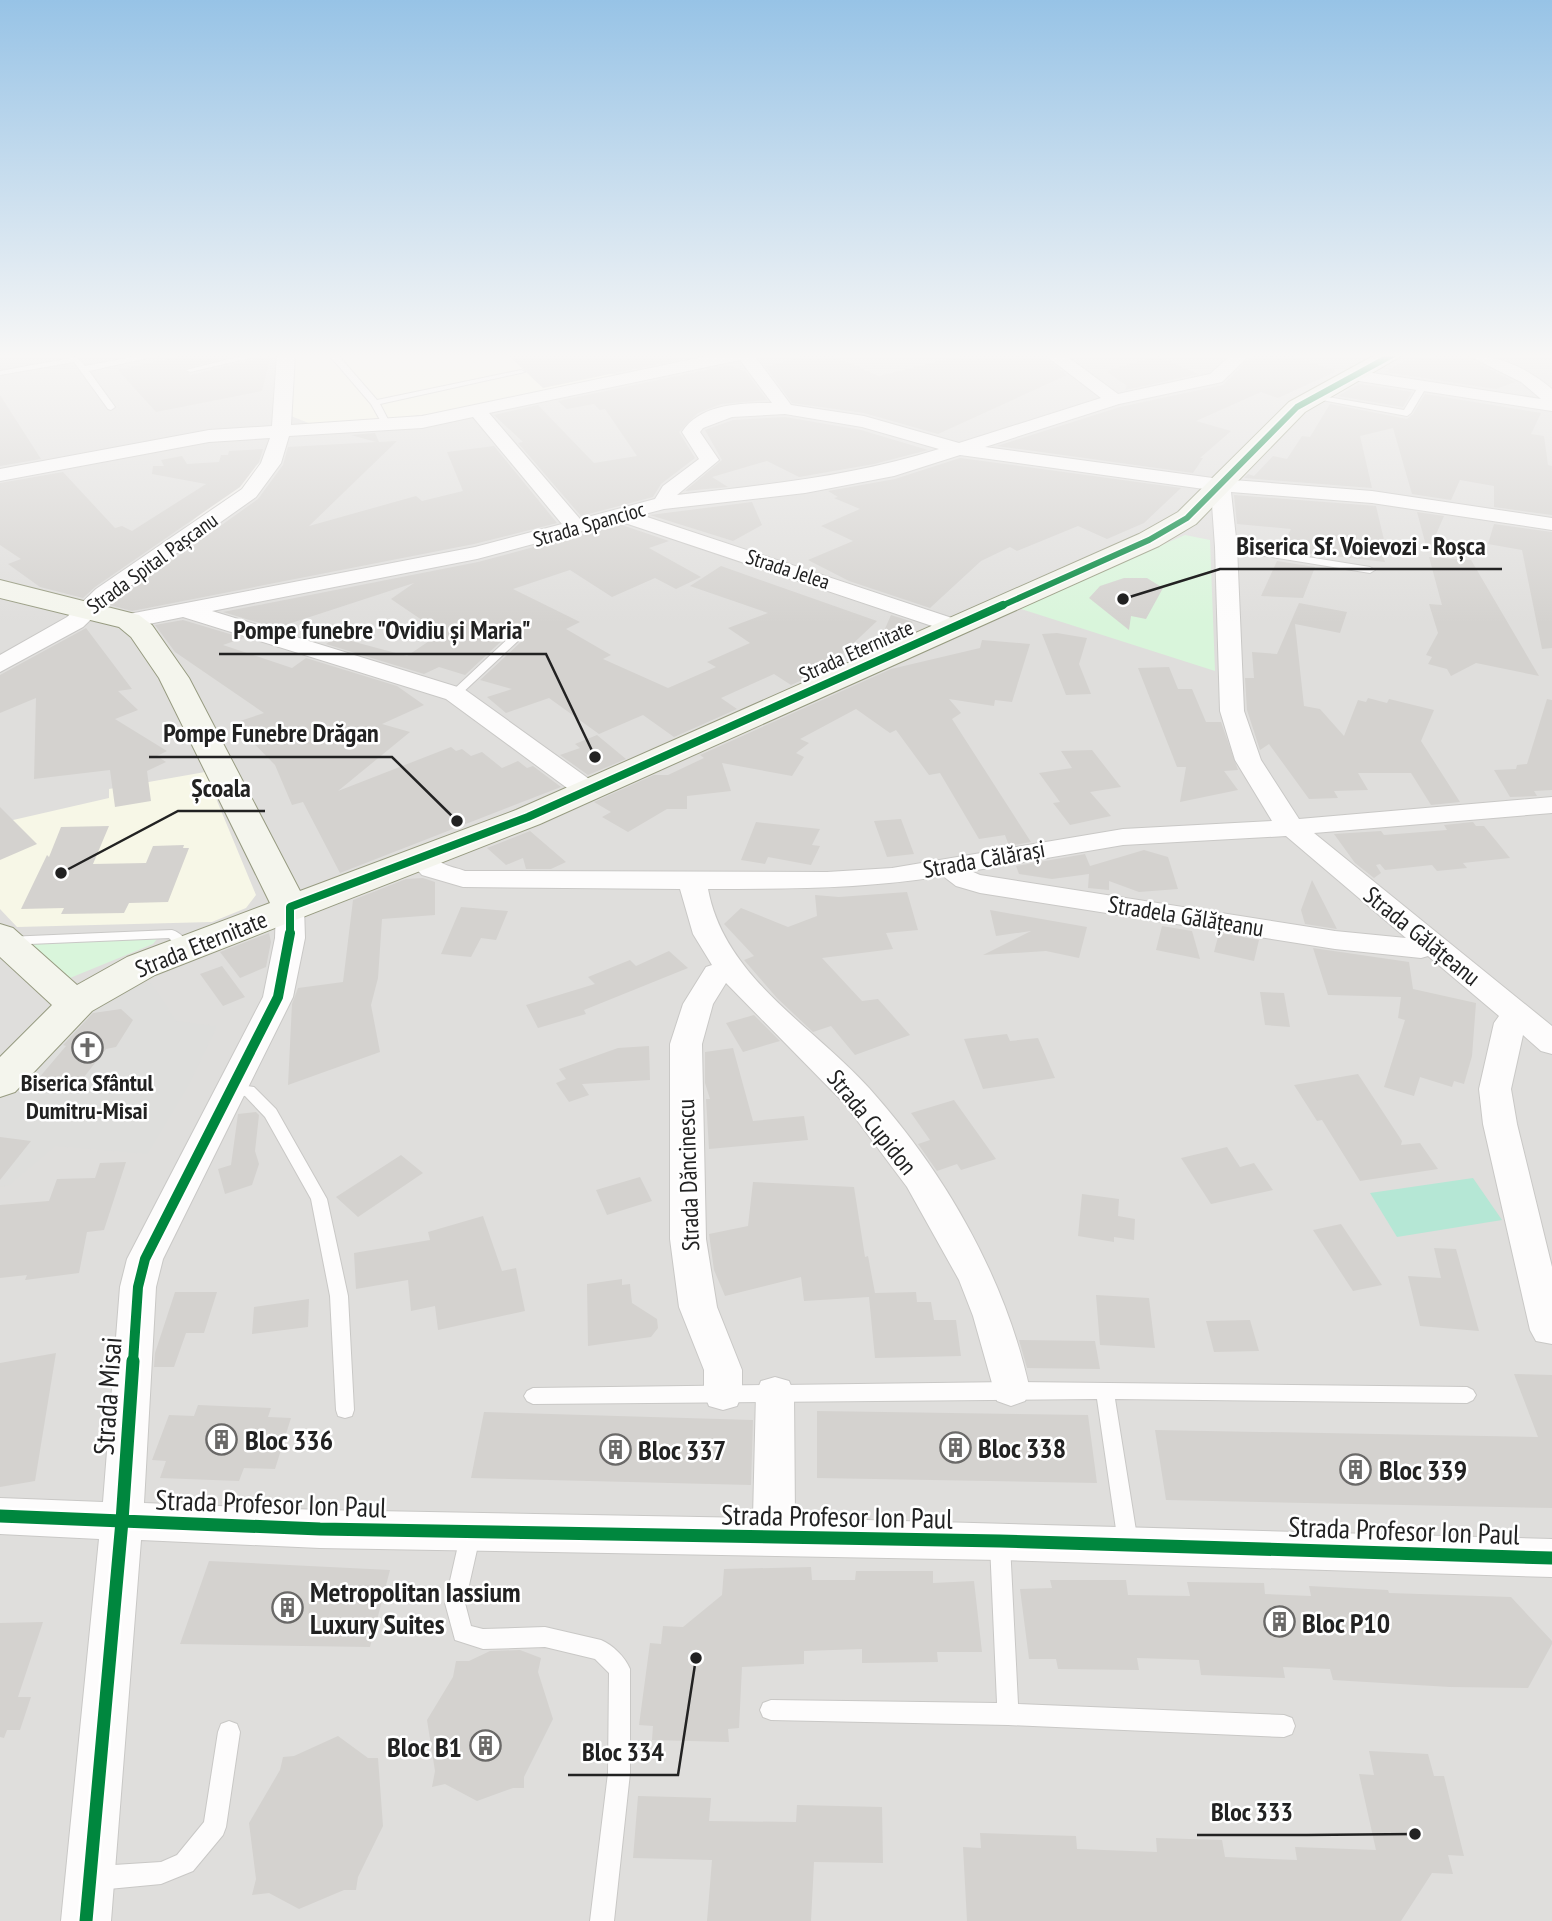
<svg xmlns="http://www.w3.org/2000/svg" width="1552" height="1921" viewBox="0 0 1552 1921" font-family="'PT Sans Narrow',sans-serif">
<rect width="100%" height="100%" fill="#f0eeea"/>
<path fill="#dfdedc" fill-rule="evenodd" d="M0,355H1552V1921H0ZM266,457L235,497L117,586Z"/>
<path fill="#f7f7e7" d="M291,355H578L617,376L449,412L316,426L286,414Z
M205,772L256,895L246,908L212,922L17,927L0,909V823L109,798V789Z"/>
<path fill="#dededc" d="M151,983L176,1021L217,1026L189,1084L147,1154L55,1146L9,1185L0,1187V1088L115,985Z"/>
<path fill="#d9f5db" d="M1185,535L1210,540L1215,671L1018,608Z
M157,939L153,944L70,978L30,943Z"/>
<path fill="#b5e7d5" d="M1473,1178L1502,1220L1397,1237L1370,1193Z"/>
<path fill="#d4d2cf" d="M184,355H233L184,369L191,375L271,355L262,391L156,412L118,370Z
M508,355H673L677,360L543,388Z
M804,355H831L879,376L963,355H1042L1067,375L938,434L864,413L792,403L766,367Z
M1253,355H1289L1337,371L1278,398L1261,392L1196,421L1231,431L1200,458H1203L1193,473L997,446L1120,407L1223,385Z
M1444,355H1461L1515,382L1496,389L1385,372L1402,362Z
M1158,356L1198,374L1125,390L1127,386L1106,371Z
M730,365L746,372L767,400L721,404L698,413L679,432L695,458L661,484L653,497L581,516L518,443L523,442L494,415L538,405L594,463L637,456L605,409L600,410L594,404L567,409L558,401Z
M1359,384L1412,392L1403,407L1338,396Z
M1425,394L1541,413L1531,434L1544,436L1548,465L1552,466V515L1494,507V486L1460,480L1451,500L1412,494L1393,428L1360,436L1372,488L1244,478L1248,474L1254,476L1273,456L1287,459L1302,436L1310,437L1330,404L1407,419L1413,414Z
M0,395L41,459L0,466Z
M785,417L861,430L928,450L874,464L799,477L767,461L712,477L728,487L685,491L722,460L705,430L733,420Z
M375,433L379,442L397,441L309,526L416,496L422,501L463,491L447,452L494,446L557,523L474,544L132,611L110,605L258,499L283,465L288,447L376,442L351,435Z
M263,449L259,462L240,487L95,587L83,598L40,587L8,564L21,559L0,545V483L63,472L115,528L122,526L132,531L206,484L152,474L153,466H164L161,460L182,456L187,464L219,462L221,455H228L229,451Z
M960,458L1181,488L1144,523L1107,539L1078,526L1017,551L1010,547L981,561L930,608L849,581L808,560L853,541L821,526L860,509L834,498L838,497L828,491L895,479Z
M1234,495L1376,506L1388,557L1383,556L1385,562L1281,550L1291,529L1237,524Z
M752,502L762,525L733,541L650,515Z
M1417,512L1444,516L1428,553Z
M619,524L669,541L649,548L701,577L676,589L655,578L612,597L570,570L513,589L580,622L566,629L611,655L603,659L668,688L716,667L707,662L750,643L728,628L768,613L690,586L721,566L877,621L825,670L791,685L774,674L721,698L737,709L674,737L643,715L599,734L549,698L506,713L487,697L512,689L480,680L522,641L521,632L510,633L465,675L439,667L424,674L326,644L336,637L407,656L441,633L391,599L414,583L276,628L223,612L478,562Z
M1494,524L1552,532V648L1542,649L1522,550L1488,544Z
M1429,557L1471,560L1539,676L1476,663L1451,676L1447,669L1428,664L1432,657L1426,655L1438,633L1429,604L1442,605Z
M1277,561L1315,567L1303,598L1261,596Z
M1124,578H1147L1163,588L1146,619L1131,616L1129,630L1089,598L1100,586Z
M1299,603L1347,612L1340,633L1295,624L1304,706L1320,709L1344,736L1358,700L1366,702L1368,698L1387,703L1389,699L1434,710L1421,741L1460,802L1431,805L1411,773H1358L1368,790L1334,791L1338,798L1309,799L1269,744L1260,750L1247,710L1245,678H1254L1252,652L1277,654Z
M891,615L913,622L890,641L877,647Z
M183,620L243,638L223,645L292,668L306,658L397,686L424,705L382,724L410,732L338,791L451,747L456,751L462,749L471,756L482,752L502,768L518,761L527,768L533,766L561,787L340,873L303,802L292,805L275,765L234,723L264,713L175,652L155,625Z
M86,628L132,689L118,691L138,710L115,719L167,751L157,756L166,762L147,771L151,801L115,807L110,770L34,779L36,698L0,713V675Z
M1057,633L1087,638L1079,664L1091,694L1066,695L1042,634Z
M982,640L1030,644L1012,702L995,700L994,706L949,699L961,713L952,719L1031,842L1009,846L1005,835L979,839L940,773L929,775L896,730L890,733L856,709L800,739L809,743L796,753L804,757L792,776L722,763L731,791L687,796V809H667L628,832L602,817L611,812L594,802L654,775H668L704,758L700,755L891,669L980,648Z
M1169,667L1178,689H1192L1206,722H1221L1238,770L1224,771L1238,790L1180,802L1186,767H1177L1138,668Z
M1547,699L1552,700V790L1534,791L1537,796L1510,797L1494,770L1516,769L1517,765L1527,764Z
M597,735L626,759L588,775L560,755L580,748L575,744Z
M1092,750L1121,787L1090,792L1111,816L1070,825L1053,803L1060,802L1039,773L1072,768L1061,751Z
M0,807L37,844L0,860Z
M901,819L914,854L887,857L874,821Z
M756,822L820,829L812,845L820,846L811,865L768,857L765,864L741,860Z
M1473,822L1476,826H1484L1510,858L1463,863L1467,868L1437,871L1432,865L1385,870L1380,864L1376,865L1381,873L1374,878L1355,863L1334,834L1381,831L1384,835L1447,830L1444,825Z
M109,826L93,864L146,863L153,846L184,845L183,848H189L168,902L129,903L124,913L61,914L64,908L21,909L47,855L49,857L61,827Z
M530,831L566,862L551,869H526L523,858L506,865L487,848Z
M1144,850L1168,857L1178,889L1139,892L1109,881V890L1088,888L1089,874L1052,879L1019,874L1016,866L1085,854L1090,866Z
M423,878L435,882V915L382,919L378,978L371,1005L380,1052L288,1085L292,1004L298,988L343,982L353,900L406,879Z
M1312,880L1337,929L1305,924L1301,910Z
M907,892L918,930L886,933L893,949L822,958L862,1001L878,999L910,1035L855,1055L831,1026L813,1032L777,998L744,960L754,956L724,924L741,908L788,927L817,916L815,895L839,897Z
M461,907L508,911L496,940L481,938L471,957L441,954Z
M990,910L1087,927L1079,958L1046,951L983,955L1031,931L996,936Z
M1162,926L1192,931L1200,959L1156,950Z
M269,933L271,942L266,967L240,978L220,952Z
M1219,933L1259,940L1254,961L1214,952Z
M1313,948L1409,962L1413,989L1476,1003L1472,1056L1464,1084L1454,1081L1452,1087L1420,1077L1414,1096L1384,1087L1405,1020L1398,1018L1401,997L1328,995Z
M669,951L688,968L584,1010L586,1014L538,1028L526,1005L595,984L588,977L630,960L636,966Z
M222,966L245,997L223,1006L200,974Z
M1260,992L1284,993L1290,1027L1265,1025Z
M121,1009L133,1020L116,1047L106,1049L77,1086L38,1079L66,1046L63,1045L93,1013Z
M754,1015L780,1041L743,1052L726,1023Z
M1007,1034L1010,1041L1038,1038L1055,1078L983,1089L964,1039Z
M649,1046L650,1080L582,1084L589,1095L569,1102L556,1083L566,1079L559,1069L618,1048Z
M733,1048L753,1121L804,1116L808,1140L709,1149L706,1099H710L705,1083V1052Z
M1358,1074L1402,1141L1401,1145L1420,1143L1438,1169L1360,1181L1322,1120L1317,1121L1294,1085Z
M954,1100L996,1159L961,1170L957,1164L937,1171L918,1144L930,1140L911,1113Z
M256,1112L259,1115L255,1151L259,1164L252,1185L225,1194L218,1169L231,1165L238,1114Z
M0,1137L31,1141L0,1180Z
M1227,1147L1240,1167L1254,1163L1273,1190L1211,1204L1181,1158Z
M401,1155L423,1173L358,1217L336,1197Z
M126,1162L104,1230L87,1232L79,1273L25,1280L27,1275L0,1278V1205L49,1201L57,1179L95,1178L100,1163Z
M640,1177L652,1201L607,1215L596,1190Z
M753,1182L854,1187L865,1257L868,1256L875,1293L916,1292L917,1302H931L934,1320H956L961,1356L875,1358L869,1297L804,1301L801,1277L725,1296L714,1270L709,1234L748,1226Z
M1082,1194L1119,1199L1118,1216L1135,1219L1134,1240L1114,1237V1242L1078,1236Z
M483,1216L502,1271L516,1268L525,1311L438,1330L435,1306L411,1311L408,1280L356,1289L354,1253L430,1240L428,1232Z
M1341,1224L1382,1285L1353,1291L1313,1230Z
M1434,1248L1456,1249L1479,1331L1420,1326L1408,1276L1441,1278Z
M622,1279V1285L630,1284L632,1303L657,1319L658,1328L651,1337L588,1346L587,1284Z
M175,1292H217L204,1333H186L174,1367H154L155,1353Z
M1096,1295L1149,1298L1155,1348L1100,1345Z
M309,1299L308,1327L252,1334L254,1307Z
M1250,1320L1259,1351L1214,1352L1206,1321Z
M1019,1340L1095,1341L1100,1369L1027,1368Z
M56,1353L35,1481L0,1487V1363Z
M1514,1374L1552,1375V1508L1166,1500L1155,1430L1538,1437Z
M198,1405L271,1408L268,1417L291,1418L275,1469L244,1468L239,1481L160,1478L166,1461L152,1460L169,1415L194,1416Z
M817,1411L1088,1415L1097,1483L817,1478Z
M484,1412L753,1420L751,1485L471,1478Z
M209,1561L390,1570L370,1647L180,1644Z
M811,1567L812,1580H855L856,1571H933V1583L974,1581L982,1652H937L938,1662L862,1663V1649L804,1651V1664L742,1667L739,1728L728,1729L729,1742L652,1740L653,1726L639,1725L650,1643L661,1644L663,1626L683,1627L722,1595L724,1569Z
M1050,1580H1126L1128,1595L1190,1596L1187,1582L1264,1583L1265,1594L1311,1596L1309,1586L1388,1590L1389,1593L1511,1597L1552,1641V1644L1528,1688L1450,1687L1333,1680L1330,1669L1283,1667L1285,1678L1201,1675L1199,1660L1137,1658L1139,1670L1058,1669L1056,1659H1029L1020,1589L1052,1588Z
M43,1622L18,1697H31L20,1730H7L4,1738L0,1737V1623Z
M520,1650L541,1658L538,1672L553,1719L524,1777V1788H513L477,1801L445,1784L432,1787L435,1771L427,1720L453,1677L456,1661H469L490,1651Z
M338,1736L368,1758H378L383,1826L358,1877L356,1890H344L299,1909L269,1893L252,1895L256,1879L249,1823L280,1770L283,1757L294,1756Z
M1369,1751L1428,1754L1434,1776H1444L1464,1856L1448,1855L1453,1874L1432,1873L1401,1921H967L963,1847L981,1848L980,1833L1076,1836L1077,1849L1157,1852L1156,1838L1222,1840L1225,1857L1297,1860L1295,1847L1376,1850L1359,1774L1374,1775Z
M638,1796L711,1798L709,1821L796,1822L797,1805L882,1807L883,1863L814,1862L811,1921H707L712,1860L633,1858Z"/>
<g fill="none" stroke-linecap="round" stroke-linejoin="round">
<defs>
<path id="lane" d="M142,355H161L89,371L115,407L111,410L108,409L74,362L0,375V371L76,357L85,366Z
M245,355H262L190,372L186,370Z
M329,355H338L377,400L521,370L525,372L380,404L392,427L388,430L384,427L371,404Z
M1420,384L1427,386L1411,413L1407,416L1306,397L1310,394L1404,410Z
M1226,544L1370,567L1375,570L1370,573L1222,549L1221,547Z
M516,634L520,635V639L459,696H451V692L512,635Z
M172,930C180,932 188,941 193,948L191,951H181L169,938L6,945L0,942L1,938L6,937Z
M233,1084L254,1087L276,1109L327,1199L348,1296L354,1410L352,1416L345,1418L338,1416L336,1410L330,1296L311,1199L265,1117L245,1096L228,1093L225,1089L228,1085Z
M1011,1382L1467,1387L1473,1390L1476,1395L1473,1400L1467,1403L1115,1399L1138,1543L1135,1549L1128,1552L1121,1549L1118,1543L1097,1399L533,1404L527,1401L524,1396L527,1391L533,1388Z
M471,1523L478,1526L481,1532L465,1603L471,1626L483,1629L545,1627L601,1640C613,1645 625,1657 630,1669V1773L614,1921H590L608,1773L609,1673L595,1659L545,1647L483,1649L455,1640L445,1603L461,1532L464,1526Z
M1000,1535L1007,1538L1010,1544L1018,1704L1284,1715L1292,1718L1295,1726L1292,1734L1284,1737L1008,1725L771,1720L763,1717L760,1710L763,1703L771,1700L997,1703L990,1544L993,1538Z
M229,1721L237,1724L240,1732L226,1827L223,1835L193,1871L161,1884L98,1890L90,1886L86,1878L90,1870L98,1866L161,1862L177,1855L204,1822L218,1732L221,1724Z"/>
<path id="street" d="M277,355H295L291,425L422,416L712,355H754L791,405L864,416L959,443L1101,398L1045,355H1065L1118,394L1210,374L1231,355H1250L1222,382L1119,404L985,447L1220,479L1372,491L1552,518V530L1372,503L1231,492L1237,547L1244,711L1261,760L1299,819L1552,797V813L1314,833L1552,1026V1054L1541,1051L1523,1035L1511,1089L1517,1124L1552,1267V1344L1536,1341L1530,1330L1483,1124L1479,1089L1494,1023L1499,1016L1428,956L1421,958L1335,949L980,893L956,886L943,876C864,889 788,889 708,889C724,977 812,1025 869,1088C946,1174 1005,1277 1030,1390L1025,1401L1011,1406L997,1401L973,1316L959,1280L907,1187L844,1103L726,983L713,1004L702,1044L706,1239L717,1307L742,1370V1394L737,1406L723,1410L709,1406L704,1394V1370L679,1307L670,1239V1044L683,1004L706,967L712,965L693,934L680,889L463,887L422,875L407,859L411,853C428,849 430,856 442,863C449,867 458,868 465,871L827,872L892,868L1123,829L1272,821L1235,760L1220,711L1215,547L1211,490L960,455L894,476L805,493L664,509L641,515L961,621L964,626L953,633L619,521L477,559L212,611L464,689L596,784L600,790L596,796H578L446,699L183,617L129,628L118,621L129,614L475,547L562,524L473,417L422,428L289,436L281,463L256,497L112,599L83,627L0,672V655L67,617L96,589L242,489L261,463L270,438L209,442L0,481V469L209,430L272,426ZM740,360L772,403C740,403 700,404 682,432L699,459L663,486L655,499L580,519L489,413ZM785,414L862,427L939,449C854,476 766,485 677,495L719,460L700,432L703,428L732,417ZM1286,836L1406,938L1335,931L980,875L971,871L1123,845Z
M1467,355C1499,355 1527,368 1552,389V411L1353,380L1344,375L1353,370L1541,399L1521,382Z
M290,898L300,901L304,907L305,938L293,997L163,1259L156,1287L144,1503L320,1510L753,1518L756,1393L761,1381L775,1377L789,1381L794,1393L795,1518L1552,1539V1577L1000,1560L320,1548L141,1540L111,1921H61L99,1539L0,1534V1498L103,1502L120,1287L127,1259L263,997L275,938L276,907L280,901Z"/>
<path id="secondary" d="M1375,355H1403L1305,412L1196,524L1159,546L540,824L155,975L92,1011L15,1092L0,1097V1057L52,1005L0,957V924L13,928L77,985L127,957L270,903L159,678L131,637L119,627L0,598V580L139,615L152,625L189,678L300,891L516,810L1139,534L1178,512L1289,402Z"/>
</defs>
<use href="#lane" stroke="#c9c8c6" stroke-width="2"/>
<use href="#street" stroke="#c9c8c6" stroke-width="2"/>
<use href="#secondary" stroke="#979b81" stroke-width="2"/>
<use href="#lane" fill="#fdfcfc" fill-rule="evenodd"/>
<use href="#street" fill="#fdfcfc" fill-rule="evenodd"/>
<use href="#secondary" fill="#f4f5ed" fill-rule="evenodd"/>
<defs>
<path id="cycleway-far3" d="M999,607L1149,540L1187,518L1297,407L1392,355"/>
<path id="cycleway-far2" d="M290,934V907L528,817L1003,605"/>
<path id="cycleway-far1" d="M133,1362L138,1287L145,1259L278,997L290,933"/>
<path id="cycleway" d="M0,1516L320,1529L1000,1541L1552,1558
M86,1921L122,1521L133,1361"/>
</defs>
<use href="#cycleway-far3" stroke="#fff" stroke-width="9"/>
<use href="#cycleway-far2" stroke="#fff" stroke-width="11"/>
<use href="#cycleway-far1" stroke="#fff" stroke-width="14"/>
<use href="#cycleway" stroke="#fff" stroke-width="18"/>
<use href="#cycleway-far3" stroke="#00873e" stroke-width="6"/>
<use href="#cycleway-far2" stroke="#00873e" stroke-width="8"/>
<use href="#cycleway-far1" stroke="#00873e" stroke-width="10"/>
<use href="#cycleway" stroke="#00873e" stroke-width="13"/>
</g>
<linearGradient id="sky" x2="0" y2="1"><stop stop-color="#97c3e6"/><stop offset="0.57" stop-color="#f8f7f6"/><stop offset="1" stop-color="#f8f7f6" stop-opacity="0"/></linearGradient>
<rect width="1552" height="624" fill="url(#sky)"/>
<defs>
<symbol id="church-ring" viewBox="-11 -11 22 22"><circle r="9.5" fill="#fff" stroke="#6a6968" stroke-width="1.5"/><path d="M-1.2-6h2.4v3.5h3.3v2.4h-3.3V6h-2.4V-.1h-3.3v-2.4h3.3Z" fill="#6a6968"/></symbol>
<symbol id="building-ring" viewBox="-11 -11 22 22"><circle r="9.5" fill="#fff" stroke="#6a6968" stroke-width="1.5"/><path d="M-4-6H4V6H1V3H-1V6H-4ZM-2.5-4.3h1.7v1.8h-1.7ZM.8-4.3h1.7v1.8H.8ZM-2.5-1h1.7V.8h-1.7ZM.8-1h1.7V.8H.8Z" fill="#6a6968"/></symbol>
</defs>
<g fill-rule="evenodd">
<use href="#church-ring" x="70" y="1030" width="35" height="35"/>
<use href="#building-ring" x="204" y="1422" width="35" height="35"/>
<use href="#building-ring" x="938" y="1430" width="35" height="35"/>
<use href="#building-ring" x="598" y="1432" width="35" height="35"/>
<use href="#building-ring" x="1338" y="1452" width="35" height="35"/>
<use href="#building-ring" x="270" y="1590" width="35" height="35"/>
<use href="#building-ring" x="1262" y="1604" width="35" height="35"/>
<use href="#building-ring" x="468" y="1728" width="35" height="35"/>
</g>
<g text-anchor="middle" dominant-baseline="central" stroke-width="5" stroke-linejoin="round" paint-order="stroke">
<g font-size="21" fill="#222" stroke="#fff">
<text transform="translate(589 524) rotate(-16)">Strada Spancioc</text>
<text transform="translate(152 563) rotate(-36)">Strada Spital Pașcanu</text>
<text transform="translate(788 569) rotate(18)">Strada Jelea</text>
<text transform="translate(856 651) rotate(-24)">Strada Eternitate</text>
</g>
<g font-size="24" fill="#222" stroke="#fff">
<text transform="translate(984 859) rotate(-10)">Strada Călărași</text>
<text transform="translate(1186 916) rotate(9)">Stradela Gălățeanu</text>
<text transform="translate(1422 936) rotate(39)">Strada Gălățeanu</text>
<text transform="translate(201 944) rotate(-22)">Strada Eternitate</text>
<text transform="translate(872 1122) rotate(51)">Strada Cupidon</text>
<text transform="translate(688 1175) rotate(-92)">Strada Dăncinescu</text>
</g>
<g font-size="24" font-weight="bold" fill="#222" stroke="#fff">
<text x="87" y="1082">Biserica Sfântul<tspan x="87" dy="28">Dumitru-Misai</tspan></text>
</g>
<g font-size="28" fill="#222" stroke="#fff">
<text transform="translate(107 1396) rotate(-86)">Strada Misai</text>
<text transform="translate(271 1503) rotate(2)">Strada Profesor Ion Paul</text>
<text transform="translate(837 1516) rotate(1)">Strada Profesor Ion Paul</text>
<text transform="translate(1404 1530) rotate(2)">Strada Profesor Ion Paul</text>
</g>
<g font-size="28" font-weight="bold" fill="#222" stroke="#fff" text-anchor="start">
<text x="245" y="1439">Bloc 336</text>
<text x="978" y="1447">Bloc 338</text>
<text x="638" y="1449">Bloc 337</text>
<text x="1379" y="1469">Bloc 339</text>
<text x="310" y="1591">Metropolitan Iassium<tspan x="310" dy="32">Luxury Suites</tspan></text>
<text x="1302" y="1622">Bloc P10</text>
<text x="462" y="1746" text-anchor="end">Bloc B1</text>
</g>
</g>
<path fill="none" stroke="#222" stroke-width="2.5" d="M1123 599L1220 569H1502M595 757L546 654H219M457 821L392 757H149M61 873L178 811H265M696 1658L678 1775H568M1415 1834L1307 1835H1197"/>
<g fill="#222" stroke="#fff" stroke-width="2.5">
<circle cx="1123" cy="599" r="7"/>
<circle cx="595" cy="757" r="7"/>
<circle cx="457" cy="821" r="7"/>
<circle cx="61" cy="873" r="7"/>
<circle cx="696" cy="1658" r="7"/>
<circle cx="1415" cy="1834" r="7"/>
</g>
<g font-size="26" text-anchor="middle" font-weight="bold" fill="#222" stroke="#fff" stroke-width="5" stroke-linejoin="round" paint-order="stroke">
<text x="1361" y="555">Biserica Sf. Voievozi - Roșca</text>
<text x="382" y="639">Pompe funebre "Ovidiu și Maria"</text>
<text x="271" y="742">Pompe Funebre Drăgan</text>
<text x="221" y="797">Școala</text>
<text x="623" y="1761">Bloc 334</text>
<text x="1252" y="1821">Bloc 333</text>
</g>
</svg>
